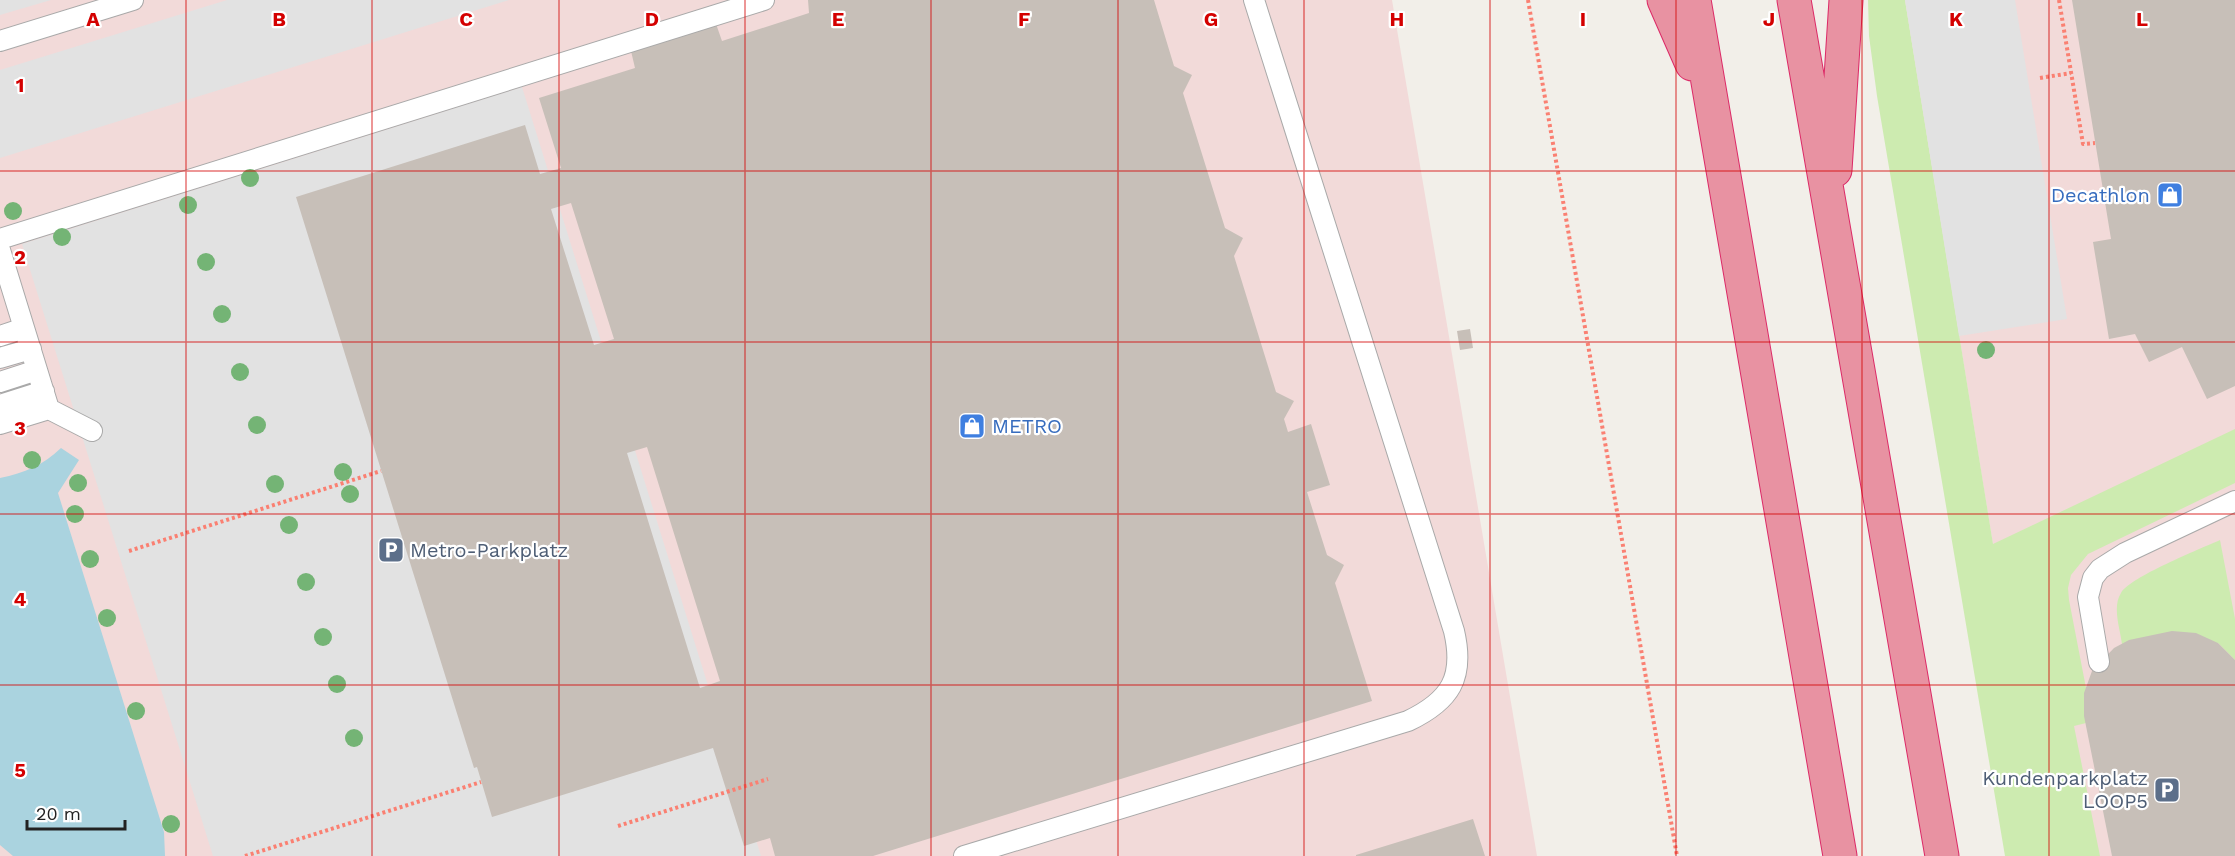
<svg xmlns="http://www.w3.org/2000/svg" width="2235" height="856" viewBox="0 0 2235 856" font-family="'Work Sans',sans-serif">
<rect width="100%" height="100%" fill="#f2efe9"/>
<path fill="#f2dad9" d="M0,0H1392L1537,856H0Z
M1905,0H2235V856H2054L1993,545Z"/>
<path fill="#cdebb0" d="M1868,0H1905L1993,544L2235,429V483L2088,554L2071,575L2068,588L2069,600L2086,688V723L2074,726L2100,856H2005L1877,96L1869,36Z
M2220,540L2235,619V660L2218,643L2122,644C2120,628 2112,607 2121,593C2130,577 2200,549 2220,540Z"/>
<path fill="#e2e2e2" d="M0,0H51L0,15Z
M227,0H509L0,158V70Z
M1905,0H2015L2067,319L1959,336Z
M522,87L761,856H213L22,244Z"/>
<path fill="#aad3df" d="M61,448L79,460L58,493L164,832L165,856H13L0,845V478C25,473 43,465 61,448Z"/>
<path fill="#c7bfb8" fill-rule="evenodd" d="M808,0H1154L1174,66L1192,75L1183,93L1225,228L1243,238L1234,256L1276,392L1294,401L1284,419L1288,432L1311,424L1330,485L1307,492L1327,555L1344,565L1335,583L1372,701L873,856H775L770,838L744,846L713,748L492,817L477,767L474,768L296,197L525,125L540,174L561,168L539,98L635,68L627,34L715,21L722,41L809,13ZM571,203L614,339L594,345L551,209ZM647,447L720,681L700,688L627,453Z
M2072,0H2235V386L2207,399L2182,347L2149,362L2135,334L2109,339L2093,242L2111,239Z
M1470,329L1473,348L1460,350L1457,331Z
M2172,631L2196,633L2218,643L2235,660V856H2112L2084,716V693L2092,671L2114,648L2129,640Z
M1473,819L1485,856H1356V855Z"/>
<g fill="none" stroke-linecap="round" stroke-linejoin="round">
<defs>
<path id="service" d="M0,41L133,0
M0,239L764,0
M0,250L49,409
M0,336L24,328
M0,358L31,349
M0,382L37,370
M0,405L44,391
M0,424L49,409L92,431
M2099,662L2088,597L2093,578L2100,569L2125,553L2235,501
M964,856L1408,721C1450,701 1465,678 1454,631L1254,0"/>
<path id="motorway" d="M1664,0L1692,64
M1694,0L1840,856
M1794,0L1942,856
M1835,170L1846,0"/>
</defs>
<use href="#service" stroke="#a9a9a9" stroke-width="22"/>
<use href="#motorway" stroke="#dc2a67" stroke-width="35"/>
<path stroke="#fa8072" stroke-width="4" stroke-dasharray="3 3" stroke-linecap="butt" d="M1528,0L1677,856
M2059,0L2083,144L2095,143
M2040,78L2071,73
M129,551L381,471
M618,826L768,779
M245,856L481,782"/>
<use href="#service" stroke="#fff" stroke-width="20"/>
<use href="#motorway" stroke="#e892a2" stroke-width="33"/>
</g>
<g fill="#74b475">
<circle cx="250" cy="178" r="9"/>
<circle cx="188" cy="205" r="9"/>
<circle cx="13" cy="211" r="9"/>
<circle cx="62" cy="237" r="9"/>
<circle cx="206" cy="262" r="9"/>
<circle cx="222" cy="314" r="9"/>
<circle cx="1986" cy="350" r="9"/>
<circle cx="240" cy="372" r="9"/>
<circle cx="257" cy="425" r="9"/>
<circle cx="32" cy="460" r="9"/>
<circle cx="343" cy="472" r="9"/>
<circle cx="78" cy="483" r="9"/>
<circle cx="275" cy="484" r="9"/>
<circle cx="350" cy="494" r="9"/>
<circle cx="75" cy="514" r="9"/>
<circle cx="289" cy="525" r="9"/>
<circle cx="90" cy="559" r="9"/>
<circle cx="306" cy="582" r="9"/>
<circle cx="107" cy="618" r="9"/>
<circle cx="323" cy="637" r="9"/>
<circle cx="337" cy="684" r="9"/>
<circle cx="136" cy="711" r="9"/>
<circle cx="354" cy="738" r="9"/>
<circle cx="171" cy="824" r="9"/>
</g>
<path fill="none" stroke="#d40000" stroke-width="1.5" stroke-opacity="0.55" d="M186,0V856M372,0V856M559,0V856M745,0V856M931,0V856M1118,0V856M1304,0V856M1490,0V856M1676,0V856M1862,0V856M2049,0V856M0,171H2235M0,342H2235M0,514H2235M0,685H2235"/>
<defs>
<symbol id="shop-square" viewBox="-11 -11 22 22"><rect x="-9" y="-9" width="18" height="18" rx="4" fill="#3f7fe0" stroke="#fff"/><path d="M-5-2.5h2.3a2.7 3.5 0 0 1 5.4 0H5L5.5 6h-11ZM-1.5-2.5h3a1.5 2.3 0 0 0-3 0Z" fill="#fff"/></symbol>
<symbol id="parking-square" viewBox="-11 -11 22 22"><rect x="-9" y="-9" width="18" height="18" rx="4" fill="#5c6f8a" stroke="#fff"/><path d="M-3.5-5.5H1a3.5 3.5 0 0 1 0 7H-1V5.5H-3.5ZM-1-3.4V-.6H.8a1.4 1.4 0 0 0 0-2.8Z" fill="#fff"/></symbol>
</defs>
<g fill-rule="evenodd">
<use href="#shop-square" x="2155" y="180" width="30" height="30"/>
<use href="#shop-square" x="957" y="411" width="30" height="30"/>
<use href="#parking-square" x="376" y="535" width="30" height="30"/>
<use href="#parking-square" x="2152" y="775" width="30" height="30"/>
</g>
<g text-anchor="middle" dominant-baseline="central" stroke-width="4.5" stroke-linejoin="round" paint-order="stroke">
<g font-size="20" fill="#366cbe" stroke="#fff" text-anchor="end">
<text x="2150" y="195">Decathlon</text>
<text x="992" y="426" text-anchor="start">METRO</text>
</g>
<g font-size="20" fill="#4e5e75" stroke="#fff" text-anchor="start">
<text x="410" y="550">Metro-Parkplatz</text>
<text x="2148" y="778" text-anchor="end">Kundenparkplatz<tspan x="2148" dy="23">LOOP5</tspan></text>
</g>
</g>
<g font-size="20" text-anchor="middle" font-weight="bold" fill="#d40000" stroke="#fff" stroke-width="4.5" stroke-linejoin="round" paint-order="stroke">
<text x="93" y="26">A</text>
<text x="279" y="26">B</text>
<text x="466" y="26">C</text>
<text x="652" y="26">D</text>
<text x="838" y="26">E</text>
<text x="1024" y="26">F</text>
<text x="1211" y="26">G</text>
<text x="1397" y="26">H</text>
<text x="1583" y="26">I</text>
<text x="1769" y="26">J</text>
<text x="1956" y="26">K</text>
<text x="2142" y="26">L</text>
<text x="20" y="92">1</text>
<text x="20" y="264">2</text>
<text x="20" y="435">3</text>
<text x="20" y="606">4</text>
<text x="20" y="777">5</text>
</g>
<path d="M27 820v9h98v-9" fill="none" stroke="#222222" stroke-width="3"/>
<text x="36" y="820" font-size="18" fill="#222222" stroke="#ffffff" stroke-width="4.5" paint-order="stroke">20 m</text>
</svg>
